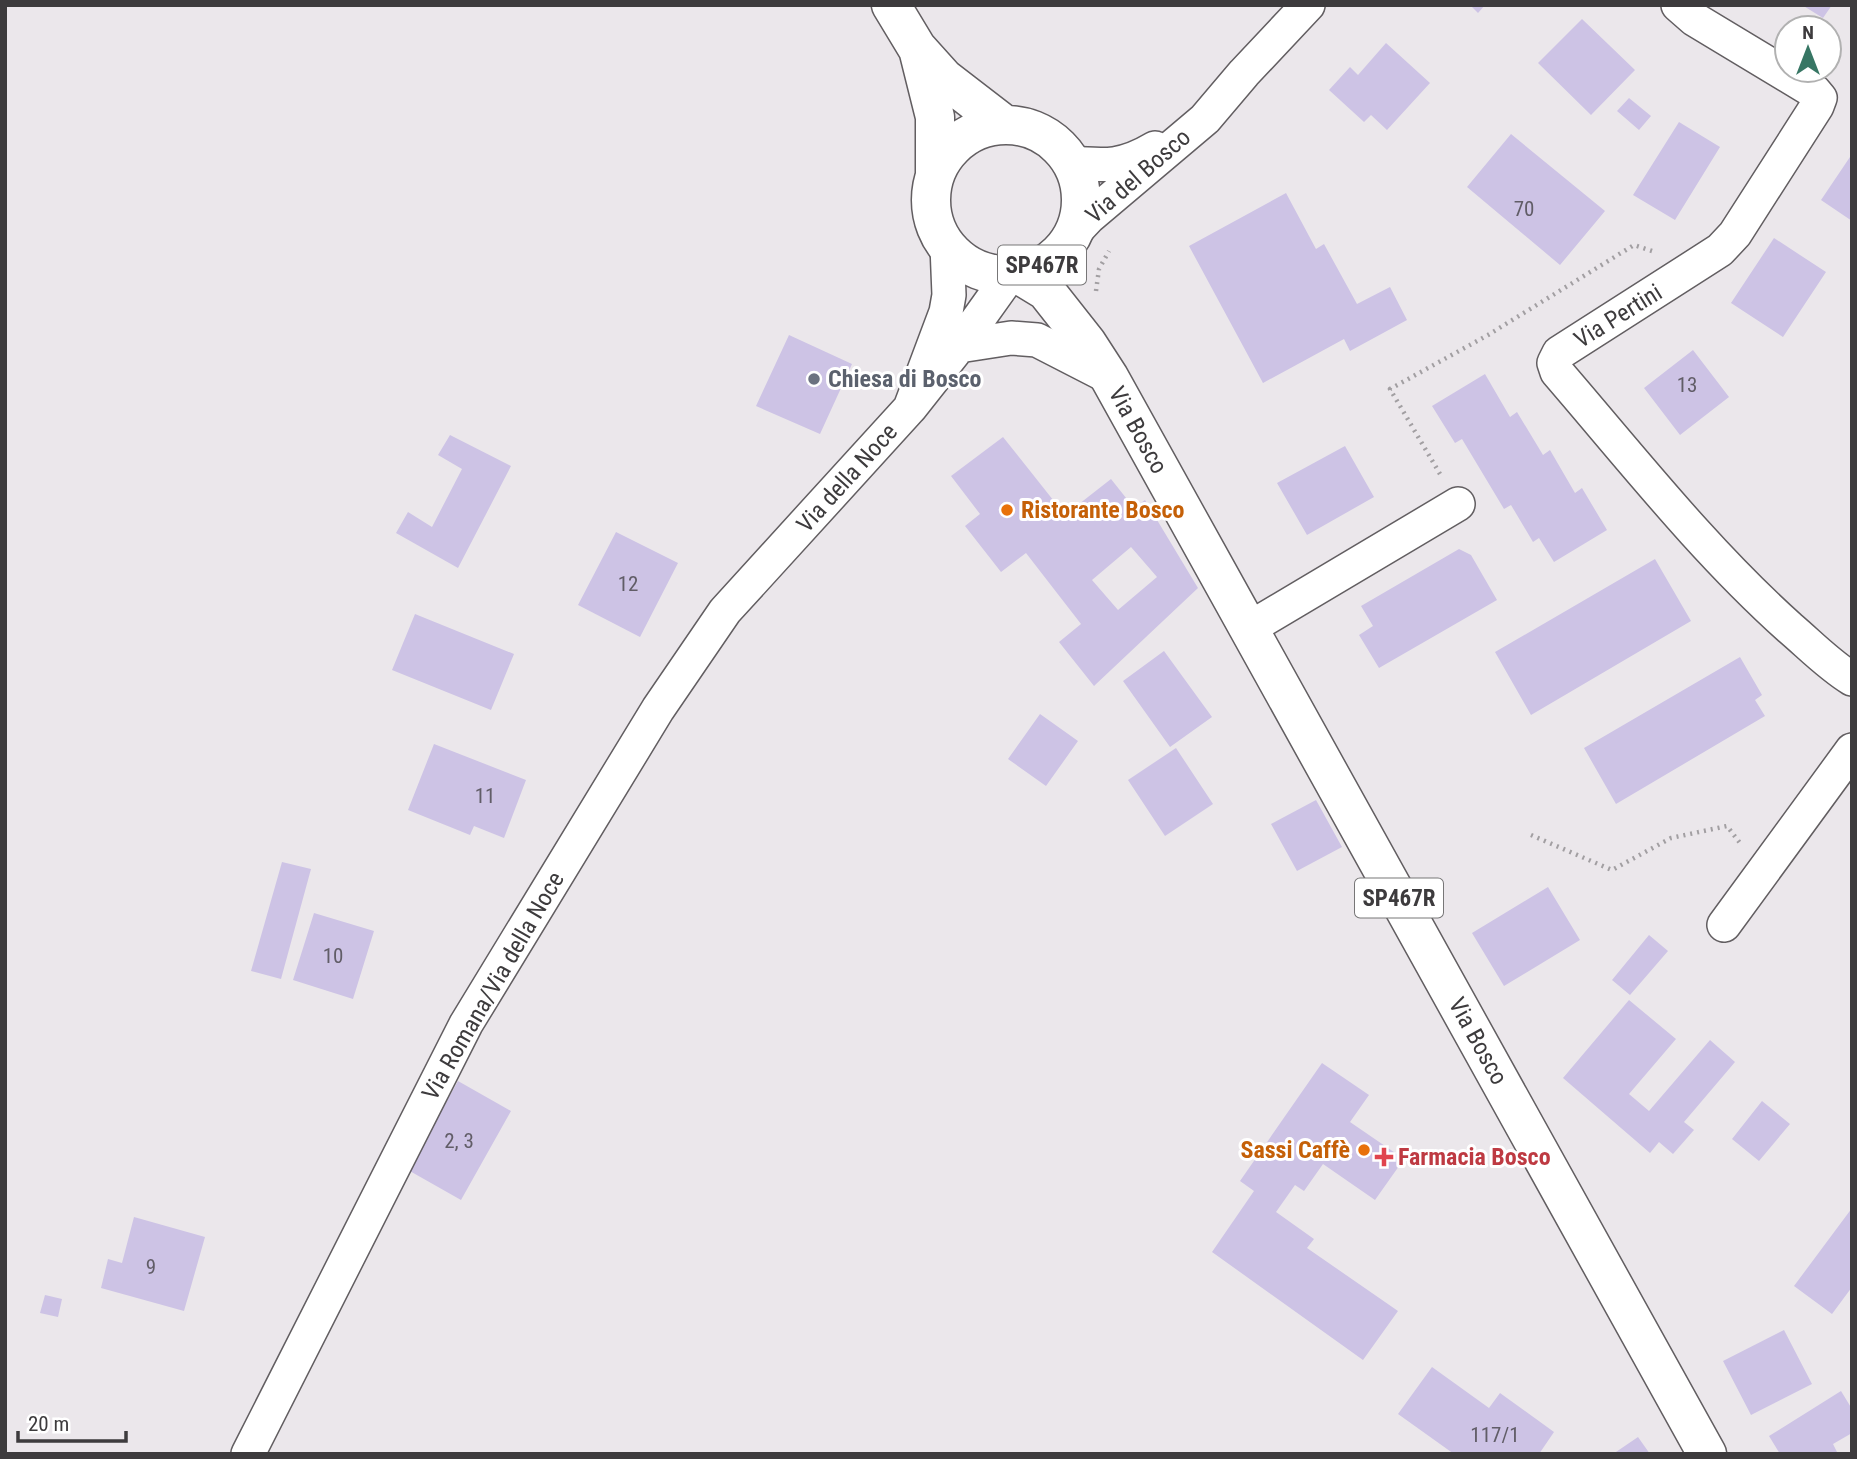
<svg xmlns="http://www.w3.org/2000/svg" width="1857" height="1459" viewBox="0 0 1857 1459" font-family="'Roboto Condensed',sans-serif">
<rect width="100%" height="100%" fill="#ebe7eb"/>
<path fill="#cdc3e5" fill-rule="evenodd" d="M1470,5H1485L1478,13Z
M1802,5H1832L1823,18Z
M1582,19L1635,70L1591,115L1538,63Z
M1386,43L1430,83L1387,130L1371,115L1364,122L1329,90L1350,67L1358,75Z
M1629,98L1651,116L1639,130L1617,111Z
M1679,122L1720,147L1675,220L1633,195Z
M1511,134L1605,211L1560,265L1467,187Z
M1852,154V221L1821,200Z
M1286,193L1316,249L1324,244L1357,304L1390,287L1407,320L1350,351L1344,339L1263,383L1189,246Z
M1774,238L1826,272L1783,337L1731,303Z
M789,335L852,364L820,434L756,406Z
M1693,350L1729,397L1680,435L1644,388Z
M1485,374L1510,417L1517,412L1543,455L1550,450L1575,493L1582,488L1607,530L1554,562L1539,538L1533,542L1511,505L1504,509L1462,439L1455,443L1432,406Z
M450,435L511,466L458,568L396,533L408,512L432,527L462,469L438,455Z
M1003,437L1065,515L1111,479L1134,508L1145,500L1198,588L1094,686L1059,642L1081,624L1026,553L1001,572L965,526L980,514L951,476ZM1131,547L1157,577L1118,610L1092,580Z
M1345,446L1374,497L1307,535L1277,483Z
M616,532L678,563L640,637L578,605Z
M1459,549L1471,555L1497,600L1379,668L1359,635L1373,626L1361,606Z
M1655,559L1691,621L1531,715L1495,652Z
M415,614L514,654L491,710L392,670Z
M1164,651L1212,717L1170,747L1123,681Z
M1740,657L1762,695L1755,700L1765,716L1616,804L1584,748Z
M1040,714L1078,741L1046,786L1008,759Z
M434,744L526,780L504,838L474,826L470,835L408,810Z
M1176,748L1213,804L1165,836L1128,780Z
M1316,800L1342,847L1297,871L1271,824Z
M282,862L311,869L281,979L251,971Z
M1548,887L1580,940L1504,986L1472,933Z
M314,913L374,931L353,999L293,980Z
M1649,935L1668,951L1630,995L1612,980Z
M1629,1000L1676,1039L1629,1094L1649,1111L1710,1040L1735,1062L1684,1122L1694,1130L1673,1154L1659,1142L1650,1153L1563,1078Z
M1322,1063L1369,1095L1350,1122L1404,1159L1375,1200L1323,1164L1304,1191L1295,1185L1276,1212L1314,1239L1307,1248L1398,1311L1363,1360L1212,1252L1254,1191L1240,1181Z
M458,1081L511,1111L461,1200L408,1170Z
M1762,1101L1790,1124L1759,1161L1732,1139Z
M1852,1208V1287L1832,1314L1794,1286Z
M134,1217L205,1237L184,1311L101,1288L108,1259L122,1263Z
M45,1295L62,1299L58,1317L40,1313Z
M1784,1330L1812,1384L1751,1415L1723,1361Z
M1432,1367L1489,1408L1500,1393L1554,1432L1539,1454H1454L1398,1414Z
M1841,1391L1852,1409V1433L1833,1444L1838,1454H1780L1769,1436Z
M1638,1437L1650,1454H1613Z"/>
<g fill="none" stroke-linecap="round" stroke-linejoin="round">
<defs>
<path id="street" d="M1678,5L1694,19L1815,92L1820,98L1817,106L1735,234L1720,250L1559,353L1554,363L1557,372C1632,459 1704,551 1790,628C1810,645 1829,665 1852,679
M1071,163C1107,166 1123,167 1155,148
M1072,235L1089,217L1205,119L1244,73L1308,5
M947,246L949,295L946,312L910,408L959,346L1009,276
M959,346L1011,338L1037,340L1109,377
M1248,629L1458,504
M1724,925L1852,750
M248,1454L466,1024L658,709L725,611L910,408"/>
<path id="primary" d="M891,5L917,48L944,78L1005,125
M919,53L935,117V175
M931 200a75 75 0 1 1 150 0a75 75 0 1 1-150 0Z
M1018,274L1046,291L1087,343L1109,377L1707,1454"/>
</defs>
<use href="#street" stroke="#625e61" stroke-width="36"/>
<use href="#primary" stroke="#625e61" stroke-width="41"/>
<path stroke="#a29fa2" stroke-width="4.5" stroke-dasharray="2 5" stroke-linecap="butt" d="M1096,291L1099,269L1109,251
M1440,474L1390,389L1488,335L1634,245L1652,251
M1531,835L1612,870L1671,838L1727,826L1740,843"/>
<use href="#street" stroke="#fff" stroke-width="33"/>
<use href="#primary" stroke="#fff" stroke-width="38"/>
</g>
<circle fill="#6b7280" stroke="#fff" stroke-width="2.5" cx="814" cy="379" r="7"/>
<g fill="#e8710a" stroke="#fff" stroke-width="2.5">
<circle cx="1007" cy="510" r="7"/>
<circle cx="1364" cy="1150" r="7"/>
</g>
<path fill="#e0444e" stroke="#fff" stroke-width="2.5" d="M1380.5 1146.5h7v7h7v7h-7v7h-7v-7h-7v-7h7z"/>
<g text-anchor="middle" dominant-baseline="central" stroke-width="6" stroke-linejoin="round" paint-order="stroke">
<g font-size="21" fill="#615d67">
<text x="1524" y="209">70</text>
<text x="1687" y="385">13</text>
<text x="628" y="584">12</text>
<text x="485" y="796">11</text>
<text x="333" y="956">10</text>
<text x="459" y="1141">2, 3</text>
<text x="151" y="1267">9</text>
<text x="1495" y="1435">117/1</text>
</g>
<g fill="#fff" stroke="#777677" stroke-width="2">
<rect x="998" y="245.5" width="88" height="39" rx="5"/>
<rect x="1355" y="878.5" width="88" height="39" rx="5"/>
</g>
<g font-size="23" font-weight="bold" fill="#3d3b3d">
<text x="1042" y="265">SP467R</text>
<text x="1399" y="898">SP467R</text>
</g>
<g font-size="24" fill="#3d3b3d" stroke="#fff">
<text transform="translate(1138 176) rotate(-41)">Via del Bosco</text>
<text transform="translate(1618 316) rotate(-32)">Via Pertini</text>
<text transform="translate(1138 430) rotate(61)">Via Bosco</text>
<text transform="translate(847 478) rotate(-48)">Via della Noce</text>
<text transform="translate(493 986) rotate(-60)">Via Romana/Via della Noce</text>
<text transform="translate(1478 1041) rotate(61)">Via Bosco</text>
</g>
<g font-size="24" font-weight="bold" fill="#5b616d" stroke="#fff" text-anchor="start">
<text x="828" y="379">Chiesa di Bosco</text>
</g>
<g font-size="24" font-weight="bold" fill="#c56008" stroke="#fff" text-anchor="start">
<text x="1021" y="510">Ristorante Bosco</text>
<text x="1350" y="1150" text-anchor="end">Sassi Caffè</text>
</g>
<g font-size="24" font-weight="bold" fill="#be3a42" stroke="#fff" text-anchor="start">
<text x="1398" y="1157">Farmacia Bosco</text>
</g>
</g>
<rect width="1857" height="1459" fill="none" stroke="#3d3b3d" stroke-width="14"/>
<g transform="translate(1808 49)"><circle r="33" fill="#ffffff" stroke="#b1b1b1" stroke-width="2"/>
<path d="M0-5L12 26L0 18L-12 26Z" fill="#377664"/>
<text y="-10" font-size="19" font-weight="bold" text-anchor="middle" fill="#3d3b3d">N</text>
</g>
<path d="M18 1431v10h108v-10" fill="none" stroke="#3d3b3d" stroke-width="3.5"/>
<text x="28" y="1431" font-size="21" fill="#3d3b3d" stroke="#ffffff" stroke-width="5" paint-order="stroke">20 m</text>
</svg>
